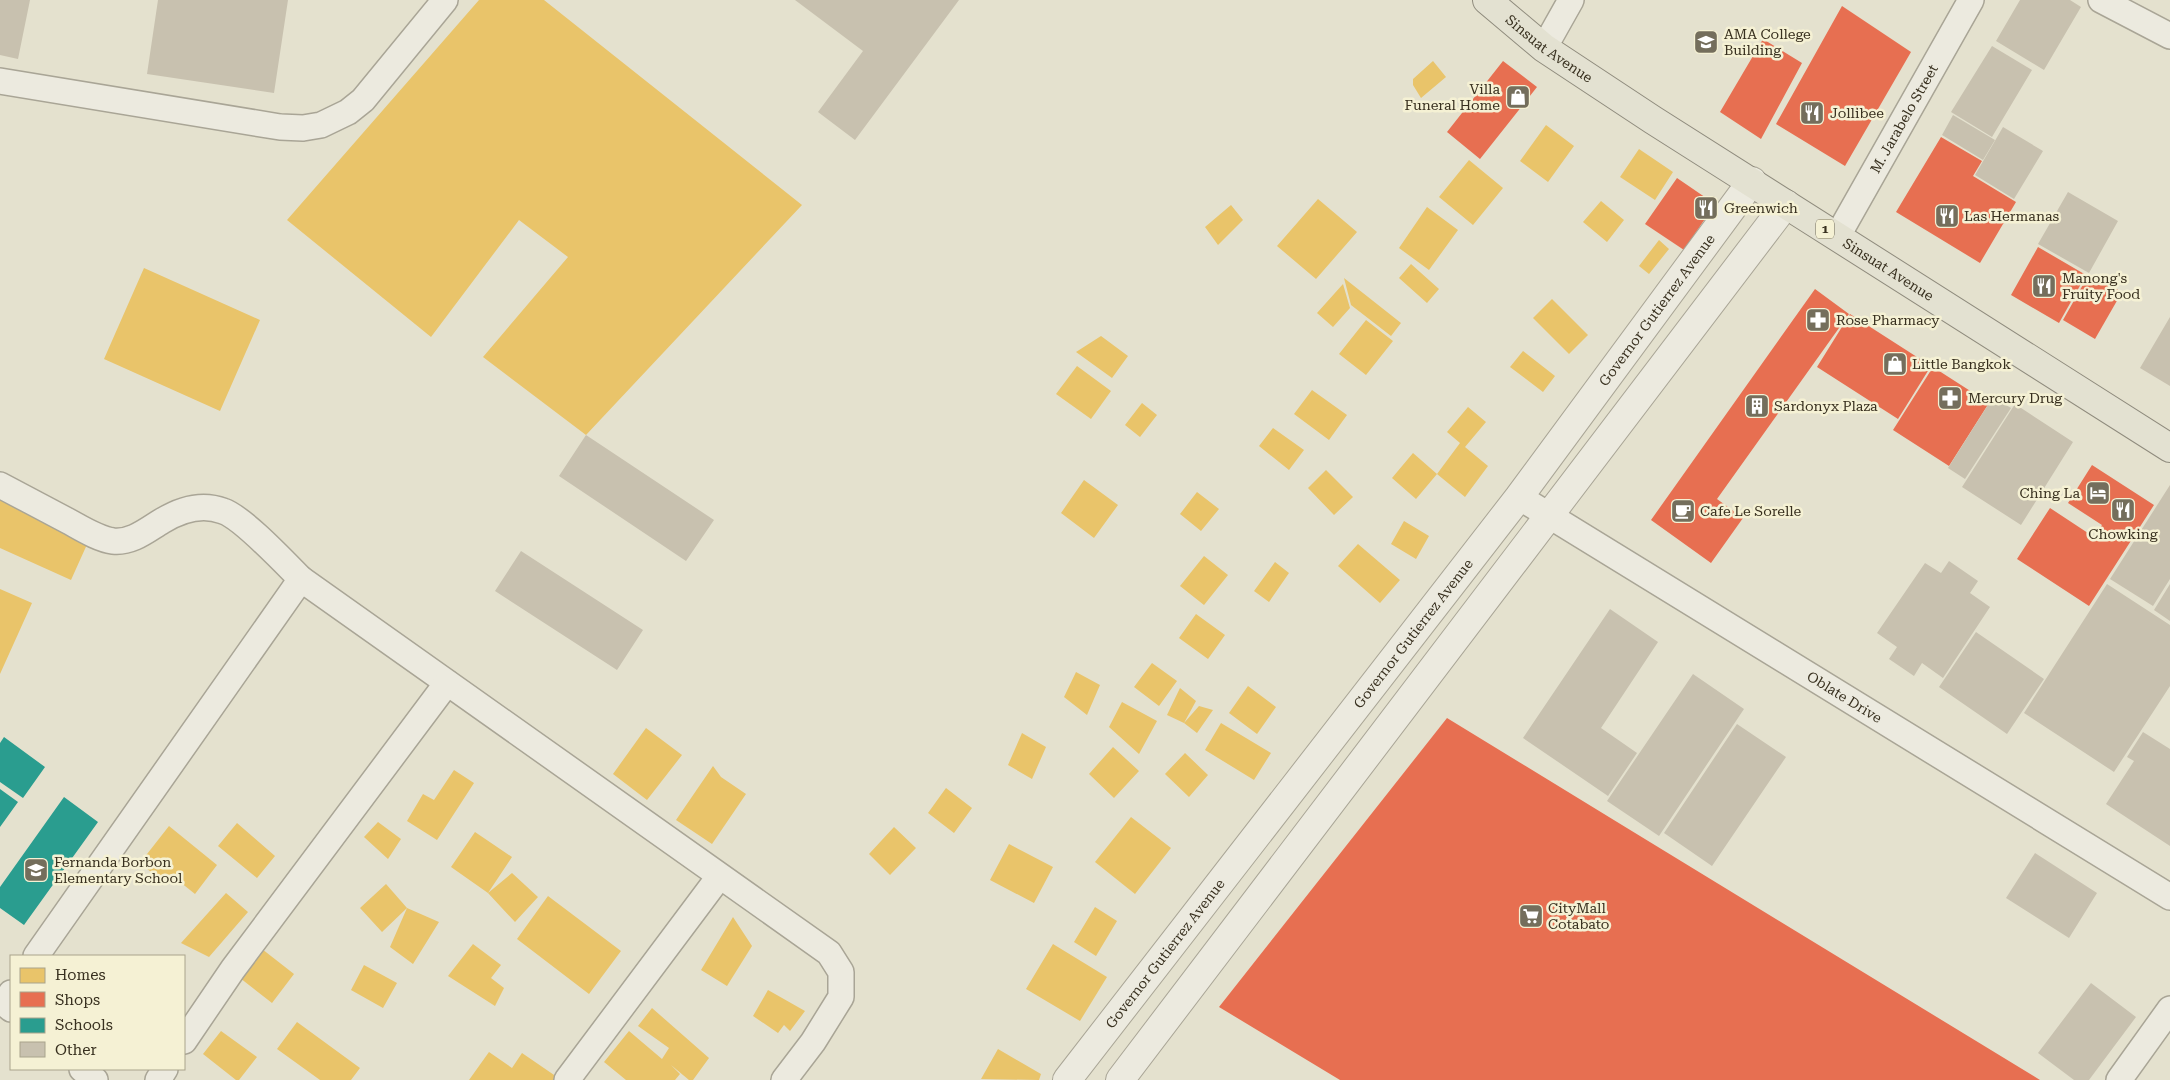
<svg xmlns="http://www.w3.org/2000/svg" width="2170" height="1080" viewBox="0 0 2170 1080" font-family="'Roboto Serif',serif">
<rect width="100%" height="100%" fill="#e4e1ce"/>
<path fill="#e9c46a" d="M479,0H544L802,205L586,435L483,357L568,257L519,220L431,337L287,220Z
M1433,61L1446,77L1421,98L1413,85V79Z
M1546,125L1574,146L1548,182L1520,161Z
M1639,149L1673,172L1655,200L1620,177Z
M1469,160L1503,188L1473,225L1439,197Z
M1318,199L1357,232L1316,279L1277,246Z
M1601,201L1624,220L1607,242L1583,222Z
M1231,205L1243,220L1218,245L1205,227Z
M1427,207L1458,230L1429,270L1399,248Z
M1659,240L1669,249L1649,274L1639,266Z
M1411,264L1439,289L1427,303L1399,278Z
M144,268L260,320L220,411L104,359Z
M1344,278L1401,323L1391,336L1351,305Z
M1343,284L1350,308L1333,327L1317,313Z
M1552,299L1588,335L1569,354L1533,318Z
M1366,320L1393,341L1366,375L1339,354Z
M1101,336L1128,356L1112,378L1076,352Z
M1523,351L1555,376L1543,392L1510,367Z
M1077,366L1111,391L1091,419L1056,394Z
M1312,390L1347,415L1329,440L1294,414Z
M1142,403L1157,415L1140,437L1125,425Z
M1468,407L1486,422L1465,447L1488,466L1465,497L1437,474L1460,443L1447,432Z
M1273,428L1304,450L1289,470L1259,446Z
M1413,453L1437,474L1416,499L1392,478Z
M1326,470L1353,497L1334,515L1308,488Z
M1084,480L1118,505L1094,538L1061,513Z
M1197,492L1219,509L1201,531L1180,514Z
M0,500L89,540L71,580L0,548Z
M1404,521L1429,536L1416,559L1391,544Z
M1358,544L1400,580L1380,603L1338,566Z
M1204,556L1228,575L1204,605L1180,586Z
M1275,562L1289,573L1269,602L1254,591Z
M0,589L32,603L0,674Z
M1196,614L1225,635L1208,659L1179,638Z
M1152,663L1177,681L1159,706L1134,687Z
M1076,672L1100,685L1087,715L1064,697Z
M1248,686L1276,707L1257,734L1229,713Z
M1180,688L1196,701L1184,723L1167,715Z
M1122,702L1157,721L1139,754L1109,727Z
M1199,706L1213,710L1197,733L1184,723Z
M1221,723L1271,753L1254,780L1205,750Z
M646,728L682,755L647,800L613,774Z
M1022,733L1046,747L1032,779L1008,765Z
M1113,747L1139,771L1114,798L1089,774Z
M1185,753L1208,775L1189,797L1165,774Z
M713,766L721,777L746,794L712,844L676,820Z
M454,770L474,783L437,840L407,821L423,794L434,800Z
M946,788L972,808L954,833L928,813Z
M1131,817L1171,848L1135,894L1095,862Z
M378,822L401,839L388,859L364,837Z
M237,823L275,856L257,878L218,846Z
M169,826L217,865L195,894L170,874L163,882L140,863Z
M894,827L916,848L890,875L869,854Z
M475,832L512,857L488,893L512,873L538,897L515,922L488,893L451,867Z
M1009,844L1053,867L1034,903L990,880Z
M386,884L407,908L439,922L413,964L390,947L407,908L382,932L360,908Z
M226,893L248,912L209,957L181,943Z
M548,896L621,951L589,994L517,939Z
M1095,907L1117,921L1096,956L1074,942Z
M733,917L752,946L727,986L701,970Z
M473,944L501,965L491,978L504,988L495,1006L448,976Z
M1053,944L1107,977L1080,1021L1026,989Z
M262,949L294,974L272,1003L240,978Z
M364,965L397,983L383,1008L351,990Z
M768,990L805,1011L790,1031L784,1025L778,1033L753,1016Z
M652,1008L709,1058L693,1080H689L671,1065L680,1074L675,1080H626L604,1062L629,1031L662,1059L669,1048L638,1026Z
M297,1022L360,1068L351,1080H320L277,1049Z
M221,1031L257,1057L239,1080H236L203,1054Z
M998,1049L1041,1074L1039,1080L981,1079Z
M489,1052L512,1068L522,1053L557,1077L555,1080H469Z"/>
<path fill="#e76f51" d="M1842,6L1911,52L1845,166L1776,124Z
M1763,39L1802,63L1761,139L1720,112Z
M1503,61L1537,87L1480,159L1447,132Z
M1941,137L1982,161L1973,176L2016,202L1980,263L1896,212Z
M1677,178L1715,204L1684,250L1645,224Z
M2038,247L2086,275L2059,323L2011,295Z
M2089,274L2122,292L2095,339L2063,320Z
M1815,289L1849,314L1717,499L1743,518L1711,563L1651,520Z
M1850,314L1931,366L1898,419L1817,367Z
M1933,367L1989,403L1949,466L1893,430Z
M2092,465L2154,505L2089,606L2017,559L2050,508L2094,537L2102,525L2068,503Z
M1447,718L1622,825L2040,1080H1340L1219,1007Z"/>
<path fill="#2a9d8f" d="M4,737L45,767L23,798L0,782V743Z
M0,789L18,802L0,827Z
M64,797L98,822L24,925L0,908V887Z"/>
<path fill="#c8c1af" d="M0,0H30L18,59L0,55Z
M158,0H288L274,93L147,74Z
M795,0H959L855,140L818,112L863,51Z
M2020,0H2070L2081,7L2044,70L1996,41Z
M1992,46L2032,70L1992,137L1951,112Z
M1953,115L1995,140L1983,160L1942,135Z
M2003,127L2043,151L2014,199L1975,175Z
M2068,192L2118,221L2089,273L2038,244Z
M2170,317V386L2140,368Z
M1993,397L2011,408L1965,479L1948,468Z
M2015,404L2073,442L2021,525L1962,487Z
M586,435L714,520L686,561L559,476Z
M2170,485V579L2153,606L2110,579Z
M521,551L643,630L617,670L495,591Z
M1949,561L1978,581L1970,593L1990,607L1943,678L1922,663L1914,676L1889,659L1897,647L1877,633L1925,563L1941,573Z
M2107,584L2170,625V686L2114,772L2024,713Z
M2170,584V621L2154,610Z
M1610,609L1658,642L1601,728L1637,753L1608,796L1523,738Z
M1976,632L2044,679L2007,734L1939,687Z
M1693,674L1744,709L1659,836L1607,801Z
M1737,724L1786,757L1712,866L1664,833Z
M2143,732L2170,749V846L2106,804L2134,761L2127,757Z
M2035,853L2097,893L2069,938L2006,898Z
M2091,983L2136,1017L2089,1080H2074L2038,1053Z"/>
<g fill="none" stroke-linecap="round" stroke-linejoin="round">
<defs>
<g id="minor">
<path d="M2101,0L2170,36"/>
<path d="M1544,48L1571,0"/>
<path d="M0,81L280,127L303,128L321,125L348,112L363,100L445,0"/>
<path id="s1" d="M1837,237L1971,0"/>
<path d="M0,485C23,497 45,509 68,521C81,528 98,539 113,541C132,543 147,530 162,521C180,510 202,503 223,511C242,517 285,563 301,579L829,953L841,972V997L813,1042L784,1080"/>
<path id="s2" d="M1519,497L2170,897"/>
<path d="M36,956L301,579"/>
<path d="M11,993L5,1004L11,1009"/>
<path d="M184,1041L233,969L447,683"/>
<path d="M82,1069L95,1080"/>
<path d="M158,1080L165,1069"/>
<path d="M567,1080L719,877"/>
<path d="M2119,1080L2170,1009"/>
</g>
<g id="tertiary">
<path id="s3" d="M1067,1080L1519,497L1752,181"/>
<path d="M1120,1080L1786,204"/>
</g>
<g id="primary">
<path id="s4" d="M1487,0L1544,48L1653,120L2170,448"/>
</g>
</defs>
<use href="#minor" stroke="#a9a596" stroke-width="28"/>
<use href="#tertiary" stroke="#a9a596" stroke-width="30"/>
<use href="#primary" stroke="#8f8b7d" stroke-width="30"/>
<use href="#minor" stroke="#eceadf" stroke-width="25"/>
<use href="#tertiary" stroke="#eceadf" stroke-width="28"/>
<use href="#primary" stroke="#e3e1d1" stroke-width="28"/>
</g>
<defs>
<symbol id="university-square" viewBox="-11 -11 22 22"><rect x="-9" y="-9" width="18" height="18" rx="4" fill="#746e5c" stroke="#f5f1d4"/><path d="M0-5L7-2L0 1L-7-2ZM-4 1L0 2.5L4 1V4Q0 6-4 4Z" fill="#fff"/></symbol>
<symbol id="shop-square" viewBox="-11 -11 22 22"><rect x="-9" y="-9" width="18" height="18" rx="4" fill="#746e5c" stroke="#f5f1d4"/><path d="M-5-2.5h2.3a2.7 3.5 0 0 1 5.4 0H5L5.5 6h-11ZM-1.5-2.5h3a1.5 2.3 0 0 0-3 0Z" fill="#fff"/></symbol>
<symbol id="restaurant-square" viewBox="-11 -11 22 22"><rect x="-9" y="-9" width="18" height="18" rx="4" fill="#746e5c" stroke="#f5f1d4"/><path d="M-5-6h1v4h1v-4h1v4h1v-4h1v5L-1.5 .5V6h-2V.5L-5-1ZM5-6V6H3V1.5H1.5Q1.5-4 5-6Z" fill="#fff"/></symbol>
<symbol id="pharmacy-square" viewBox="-11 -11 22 22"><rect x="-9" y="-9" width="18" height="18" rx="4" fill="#746e5c" stroke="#f5f1d4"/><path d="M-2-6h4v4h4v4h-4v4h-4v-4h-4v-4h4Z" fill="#fff"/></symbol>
<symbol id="building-square" viewBox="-11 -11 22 22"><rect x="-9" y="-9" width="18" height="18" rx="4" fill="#746e5c" stroke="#f5f1d4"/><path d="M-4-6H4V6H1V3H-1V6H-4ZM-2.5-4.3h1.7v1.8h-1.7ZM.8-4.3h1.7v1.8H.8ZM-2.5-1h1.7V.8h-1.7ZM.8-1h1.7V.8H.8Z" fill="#fff"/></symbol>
<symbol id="hotel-square" viewBox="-11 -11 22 22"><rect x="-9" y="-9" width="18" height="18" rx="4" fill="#746e5c" stroke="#f5f1d4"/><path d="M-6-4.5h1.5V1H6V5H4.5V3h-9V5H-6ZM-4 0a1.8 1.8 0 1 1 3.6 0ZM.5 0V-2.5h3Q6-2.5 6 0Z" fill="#fff"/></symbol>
<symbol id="cafe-square" viewBox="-11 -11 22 22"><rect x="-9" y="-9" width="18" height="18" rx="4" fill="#746e5c" stroke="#f5f1d4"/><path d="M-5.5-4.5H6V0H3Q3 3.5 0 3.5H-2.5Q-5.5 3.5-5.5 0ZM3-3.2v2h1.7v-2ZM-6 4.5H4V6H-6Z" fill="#fff"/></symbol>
<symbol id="school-square" viewBox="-11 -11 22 22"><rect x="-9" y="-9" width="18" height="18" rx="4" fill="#746e5c" stroke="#f5f1d4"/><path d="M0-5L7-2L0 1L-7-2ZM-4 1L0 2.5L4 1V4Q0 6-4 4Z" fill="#fff"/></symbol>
<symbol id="supermarket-square" viewBox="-11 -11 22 22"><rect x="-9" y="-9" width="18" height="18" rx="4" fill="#746e5c" stroke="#f5f1d4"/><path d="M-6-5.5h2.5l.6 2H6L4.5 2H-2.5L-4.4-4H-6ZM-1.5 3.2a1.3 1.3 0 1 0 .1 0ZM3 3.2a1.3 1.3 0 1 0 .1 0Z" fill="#fff"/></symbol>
</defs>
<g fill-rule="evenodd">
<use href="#university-square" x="1692" y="28" width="28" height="28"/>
<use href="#shop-square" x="1504" y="83" width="28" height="28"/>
<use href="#restaurant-square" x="1798" y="99" width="28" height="28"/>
<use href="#restaurant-square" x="1692" y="194" width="28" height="28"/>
<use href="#restaurant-square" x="1933" y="202" width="28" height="28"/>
<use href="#restaurant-square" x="2030" y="272" width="28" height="28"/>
<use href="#pharmacy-square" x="1804" y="306" width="28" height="28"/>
<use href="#shop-square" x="1881" y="350" width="28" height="28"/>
<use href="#pharmacy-square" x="1936" y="384" width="28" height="28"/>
<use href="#building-square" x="1743" y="392" width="28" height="28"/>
<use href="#hotel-square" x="2084" y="479" width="28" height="28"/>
<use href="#restaurant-square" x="2109" y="496" width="28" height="28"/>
<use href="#cafe-square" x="1669" y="497" width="28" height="28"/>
<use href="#school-square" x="22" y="856" width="28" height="28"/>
<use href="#supermarket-square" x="1517" y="902" width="28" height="28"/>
</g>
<g text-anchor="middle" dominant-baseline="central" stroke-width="5" stroke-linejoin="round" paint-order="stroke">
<rect fill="#f5f1d4" stroke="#716a55" stroke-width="1" x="1816" y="219.5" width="18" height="19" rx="4"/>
<g font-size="12" font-weight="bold" fill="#38301f">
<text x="1825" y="229">1</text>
</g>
<g font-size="14" fill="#38301f" stroke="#f5f1d4" text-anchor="start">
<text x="1724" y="34">AMA College<tspan x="1724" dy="16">Building</tspan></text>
<text x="1500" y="89" text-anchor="end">Villa<tspan x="1500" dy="16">Funeral Home</tspan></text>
<text x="1830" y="113">Jollibee</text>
<text x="1724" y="208">Greenwich</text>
<text x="1964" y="216">Las Hermanas</text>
<text x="2062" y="278">Manong's<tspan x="2062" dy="16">Fruity Food</tspan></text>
<text x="1836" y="320">Rose Pharmacy</text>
<text x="1912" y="364">Little Bangkok</text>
<text x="1968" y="398">Mercury Drug</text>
<text x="1774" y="406">Sardonyx Plaza</text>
<text x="2080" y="493" text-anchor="end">Ching La</text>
<text x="1700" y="511">Cafe Le Sorelle</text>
<text x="2123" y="534" text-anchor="middle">Chowking</text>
<text x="54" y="862">Fernanda Borbon<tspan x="54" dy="16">Elementary School</tspan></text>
<text x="1548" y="908">CityMall<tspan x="1548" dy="16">Cotabato</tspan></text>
</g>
<g font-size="14" fill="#38301f" stroke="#f5f1d4">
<text stroke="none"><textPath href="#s4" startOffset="79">Sinsuat Avenue</textPath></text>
<text stroke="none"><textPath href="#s1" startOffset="136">M. Jarabelo Street</textPath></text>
<text stroke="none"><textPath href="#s4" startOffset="484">Sinsuat Avenue</textPath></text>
<text stroke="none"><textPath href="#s3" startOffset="970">Governor Gutierrez Avenue</textPath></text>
<text stroke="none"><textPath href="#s3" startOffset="565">Governor Gutierrez Avenue</textPath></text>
<text stroke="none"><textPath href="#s2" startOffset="382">Oblate Drive</textPath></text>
<text stroke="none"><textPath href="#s3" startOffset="160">Governor Gutierrez Avenue</textPath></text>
</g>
</g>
<rect x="10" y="955" width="175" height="115" fill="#f5f1d4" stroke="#a9a48c"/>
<rect x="20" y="968" width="25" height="15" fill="#e9c46a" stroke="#a9a48c"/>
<text x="55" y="980" font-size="15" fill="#38301f">Homes</text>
<rect x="20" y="992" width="25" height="15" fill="#e76f51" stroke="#a9a48c"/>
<text x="55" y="1005" font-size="15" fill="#38301f">Shops</text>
<rect x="20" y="1018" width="25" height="15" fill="#2a9d8f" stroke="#a9a48c"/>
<text x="55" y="1030" font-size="15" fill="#38301f">Schools</text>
<rect x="20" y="1042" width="25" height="15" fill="#c8c1af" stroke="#a9a48c"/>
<text x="55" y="1055" font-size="15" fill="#38301f">Other</text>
</svg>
